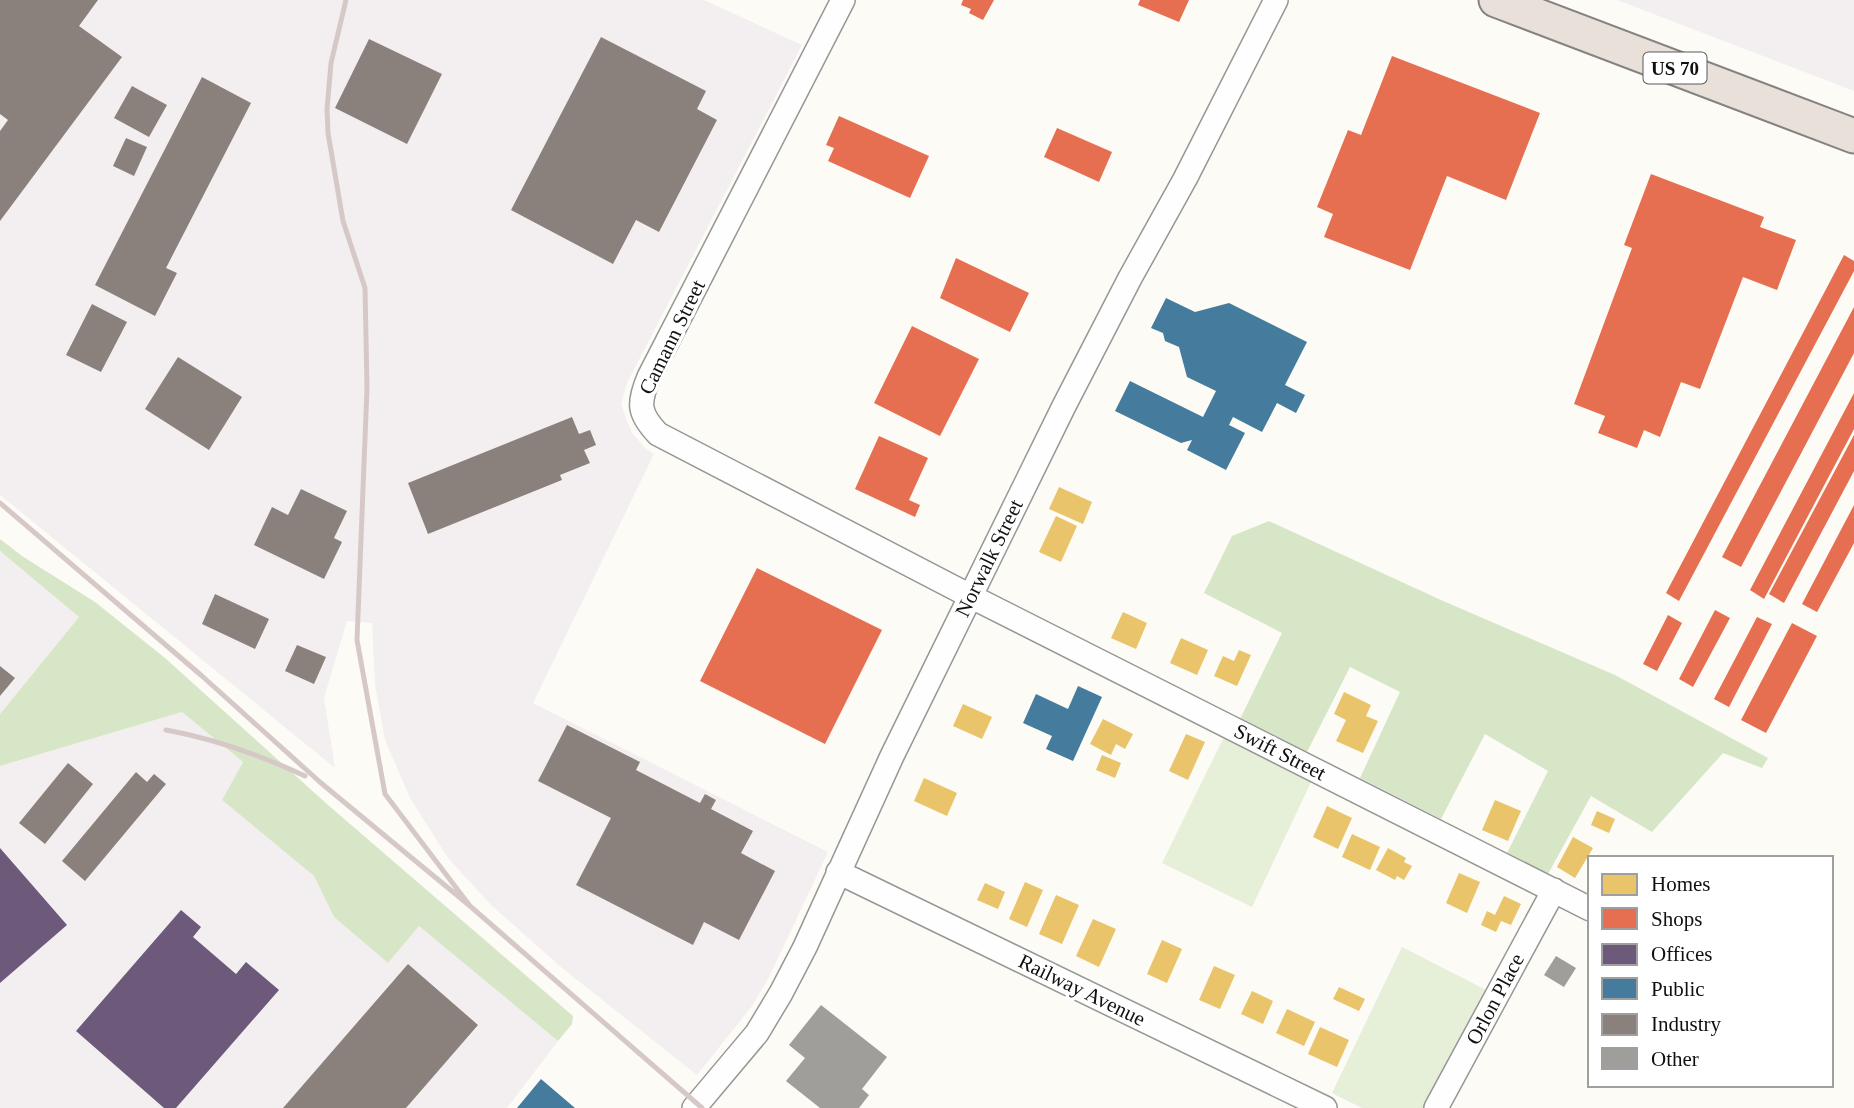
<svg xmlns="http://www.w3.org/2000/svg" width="1854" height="1108" viewBox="0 0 1854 1108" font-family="'Times New Roman',serif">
<rect width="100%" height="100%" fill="#fcfbf6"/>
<path fill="#f3eff1" d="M0,0H704L802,45L627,383L621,404L625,416L632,433L645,448L654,454L533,703L828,852L768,979L752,1006L697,1075L562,968L491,905L448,858L410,798L385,740L375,685L372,623L347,621L324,698L335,768L0,495Z
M1617,0H1854V91Z
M0,551L79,617L0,714Z
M182,712L243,762L222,800L314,876L334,917L388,963L419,926L558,1041L507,1108H0V766Z"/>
<path fill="#e6efd8" d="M1224,737L1311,782L1252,907L1162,863Z
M1402,947L1486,990L1423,1108H1362L1332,1093Z"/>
<path fill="#d7e6c7" d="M1269,521L1441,600L1615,675L1768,758L1762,768L1723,753L1652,832L1591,796L1548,874L1507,853L1548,771L1485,734L1441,819L1360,778L1400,692L1350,667L1307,752L1240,719L1282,633L1204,593L1232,536Z
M0,539L22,556L95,602L165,658L328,805L573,1016L572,1024L558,1041L419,926L388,963L334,917L314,876L222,800L243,762L182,712L0,766V714L79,617L0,551Z"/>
<path fill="#e9c46a" d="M1059,487L1092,502L1083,524L1049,509Z
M1056,516L1077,526L1061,562L1039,552Z
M1123,612L1147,623L1136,649L1111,638Z
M1181,638L1208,650L1197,675L1170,663Z
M1239,650L1251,655L1237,686L1214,676L1223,656L1234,661Z
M1344,692L1371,705L1366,716L1378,721L1363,753L1336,741L1346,720L1334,714Z
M963,704L992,717L982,739L953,726Z
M1103,719L1133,734L1125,749L1116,744L1111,755L1090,744Z
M1186,734L1205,742L1188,780L1169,771Z
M1102,755L1121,763L1115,778L1096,770Z
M924,778L957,793L947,816L914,801Z
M1495,800L1521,811L1508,841L1482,830Z
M1327,806L1352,818L1338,849L1313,837Z
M1597,811L1615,819L1609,833L1591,825Z
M1352,834L1380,847L1370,870L1342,857Z
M1573,837L1593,848L1575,878L1557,867Z
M1388,848L1406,858L1404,862L1412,866L1404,880L1397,876L1395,880L1376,870Z
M1459,873L1480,882L1467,913L1446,903Z
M1025,882L1043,890L1027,927L1009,919Z
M985,883L1005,892L998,909L977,900Z
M1056,895L1079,905L1062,944L1039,934Z
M1504,896L1521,904L1511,925L1501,921L1496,932L1481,925L1487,911L1495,915Z
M1093,919L1116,929L1099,967L1076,956Z
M1162,940L1182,949L1167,983L1147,974Z
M1214,966L1235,975L1220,1009L1199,1000Z
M1339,987L1365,999L1359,1011L1333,999Z
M1252,991L1273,1001L1263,1024L1241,1014Z
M1287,1009L1315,1022L1304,1046L1276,1033Z
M1320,1027L1349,1040L1337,1067L1308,1054Z"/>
<path fill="#e76f51" d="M963,0H994L983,20L969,13L971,9L961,5Z
M1140,0H1189L1179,22L1138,5Z
M1392,56L1540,113L1506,200L1447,176L1410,270L1324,237L1333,214L1317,207L1348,130L1361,135Z
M839,116L929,156L910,198L828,161L834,148L826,145Z
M1057,128L1112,152L1099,182L1044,157Z
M1651,174L1764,217L1760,227L1796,240L1777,290L1743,277L1700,389L1681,382L1660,437L1644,430L1637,448L1598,433L1605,416L1574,404L1632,248L1624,245Z
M1844,255L1854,261V271L1679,601L1666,593Z
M956,258L1029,293L1010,332L940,298Z
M1854,307V353L1741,567L1722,557Z
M912,326L979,359L940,436L874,403Z
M1854,393V429L1764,599L1750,590Z
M1854,435V471L1784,603L1769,594Z
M879,436L928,458L909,500L920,505L915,517L855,489Z
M1854,505V543L1817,612L1802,604Z
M757,568L882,630L825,744L700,681Z
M1715,610L1730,618L1693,687L1679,679Z
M1668,615L1682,623L1657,671L1643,664Z
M1757,617L1772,624L1729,707L1714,699Z
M1792,623L1817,636L1766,733L1741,720Z"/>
<path fill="#6d597a" d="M0,848L67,925L0,983Z
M181,910L201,927L193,937L236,974L246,962L279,990L176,1108H164L76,1031Z"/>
<path fill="#457b9d" d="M1166,298L1195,312L1229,303L1307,342L1285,385L1305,395L1296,413L1277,403L1262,432L1233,417L1229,425L1245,433L1226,470L1187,450L1192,440L1181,443L1115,411L1130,381L1203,417L1216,391L1187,377L1179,347L1165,341L1163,333L1151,328Z
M1078,686L1102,697L1073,761L1046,749L1052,736L1023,723L1036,694L1068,709Z
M541,1079L575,1108H517Z"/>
<path fill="#8a817c" d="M0,0H98L79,26L122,57L0,221V131L8,120L0,114Z
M601,37L706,91L697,109L717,120L659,232L636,220L613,264L511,210Z
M369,39L442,74L407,144L335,108Z
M202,77L251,103L166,268L177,273L155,316L95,285Z
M132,86L167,105L149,137L114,118Z
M126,138L147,147L134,176L113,166Z
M92,304L127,322L101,372L66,355Z
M178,357L242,397L209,450L145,409Z
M572,417L579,434L590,430L596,445L584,450L590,463L560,475L562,480L428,534L408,483Z
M301,489L347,511L334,538L342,542L324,579L254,545L272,507L288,515Z
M215,594L269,619L255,649L202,624Z
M297,645L326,657L314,684L285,671Z
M0,666L15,678L0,696Z
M567,725L640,762L636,770L700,803L705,794L716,800L711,809L753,831L741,853L775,871L739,940L704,922L693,945L576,885L611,818L538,781Z
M68,763L93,784L45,844L19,823Z
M136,772L147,782L154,774L166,784L85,881L62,861Z
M408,964L478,1025L406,1108H283Z"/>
<path fill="#a09e9b" d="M1556,956L1576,968L1564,987L1544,975Z
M821,1005L887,1057L862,1089L869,1095L859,1108H820L786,1081L805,1058L789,1045Z"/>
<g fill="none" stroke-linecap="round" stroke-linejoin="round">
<defs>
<path id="minor" d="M843,0L649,377C638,403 638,413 658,434L970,596L1590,909
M838,872L1325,1108
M694,1108L757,1033L781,993L805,947L892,756L1064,406L1130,278L1185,179L1276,0
M1436,1108L1554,890"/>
<path id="highway" d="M1496,0L1854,136"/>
</defs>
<use href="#minor" stroke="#969694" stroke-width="26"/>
<use href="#highway" stroke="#848381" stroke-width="37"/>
<use href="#minor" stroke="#fffefe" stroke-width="23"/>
<use href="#highway" stroke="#e8e0d9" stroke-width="33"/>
<path stroke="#d7c8c8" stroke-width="5" d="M346,0L331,63L327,109L328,133L343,221L365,288L367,388L357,640L385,794L470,906
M0,503L202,676L321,783L470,906L702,1108
M166,730C216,739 260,755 305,776"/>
</g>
<g text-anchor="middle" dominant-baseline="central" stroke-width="7" stroke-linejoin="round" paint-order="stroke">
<rect fill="#fff" stroke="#585858" stroke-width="2" x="1643.5" y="52.5" width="63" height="31" rx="5"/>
<g font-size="19" font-weight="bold" fill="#101010">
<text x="1675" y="68">US 70</text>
</g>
<g font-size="21" fill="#101010" stroke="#fff">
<text transform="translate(672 337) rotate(-64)">Camann Street</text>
<text transform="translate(989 558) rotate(-64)">Norwalk Street</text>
<text transform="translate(1280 752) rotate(27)">Swift Street</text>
<text transform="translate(1082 990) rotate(26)">Railway Avenue</text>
<text transform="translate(1495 999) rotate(-62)">Orlon Place</text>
</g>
</g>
<rect x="1588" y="856" width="245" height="231" fill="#ffffff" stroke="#9f9f9f" stroke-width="2"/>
<rect x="1602" y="874" width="35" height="21" fill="#e9c46a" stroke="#9f9f9f" stroke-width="2"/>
<text x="1651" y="891" font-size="21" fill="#101010">Homes</text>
<rect x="1602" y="908" width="35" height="21" fill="#e76f51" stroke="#9f9f9f" stroke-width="2"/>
<text x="1651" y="926" font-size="21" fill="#101010">Shops</text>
<rect x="1602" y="944" width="35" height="21" fill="#6d597a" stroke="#9f9f9f" stroke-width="2"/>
<text x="1651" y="961" font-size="21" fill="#101010">Offices</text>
<rect x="1602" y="978" width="35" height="21" fill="#457b9d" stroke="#9f9f9f" stroke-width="2"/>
<text x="1651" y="996" font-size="21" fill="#101010">Public</text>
<rect x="1602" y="1014" width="35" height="21" fill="#8a817c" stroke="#9f9f9f" stroke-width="2"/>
<text x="1651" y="1031" font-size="21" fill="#101010">Industry</text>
<rect x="1602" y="1048" width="35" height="21" fill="#a09e9b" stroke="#9f9f9f" stroke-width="2"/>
<text x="1651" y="1066" font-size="21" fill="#101010">Other</text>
</svg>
